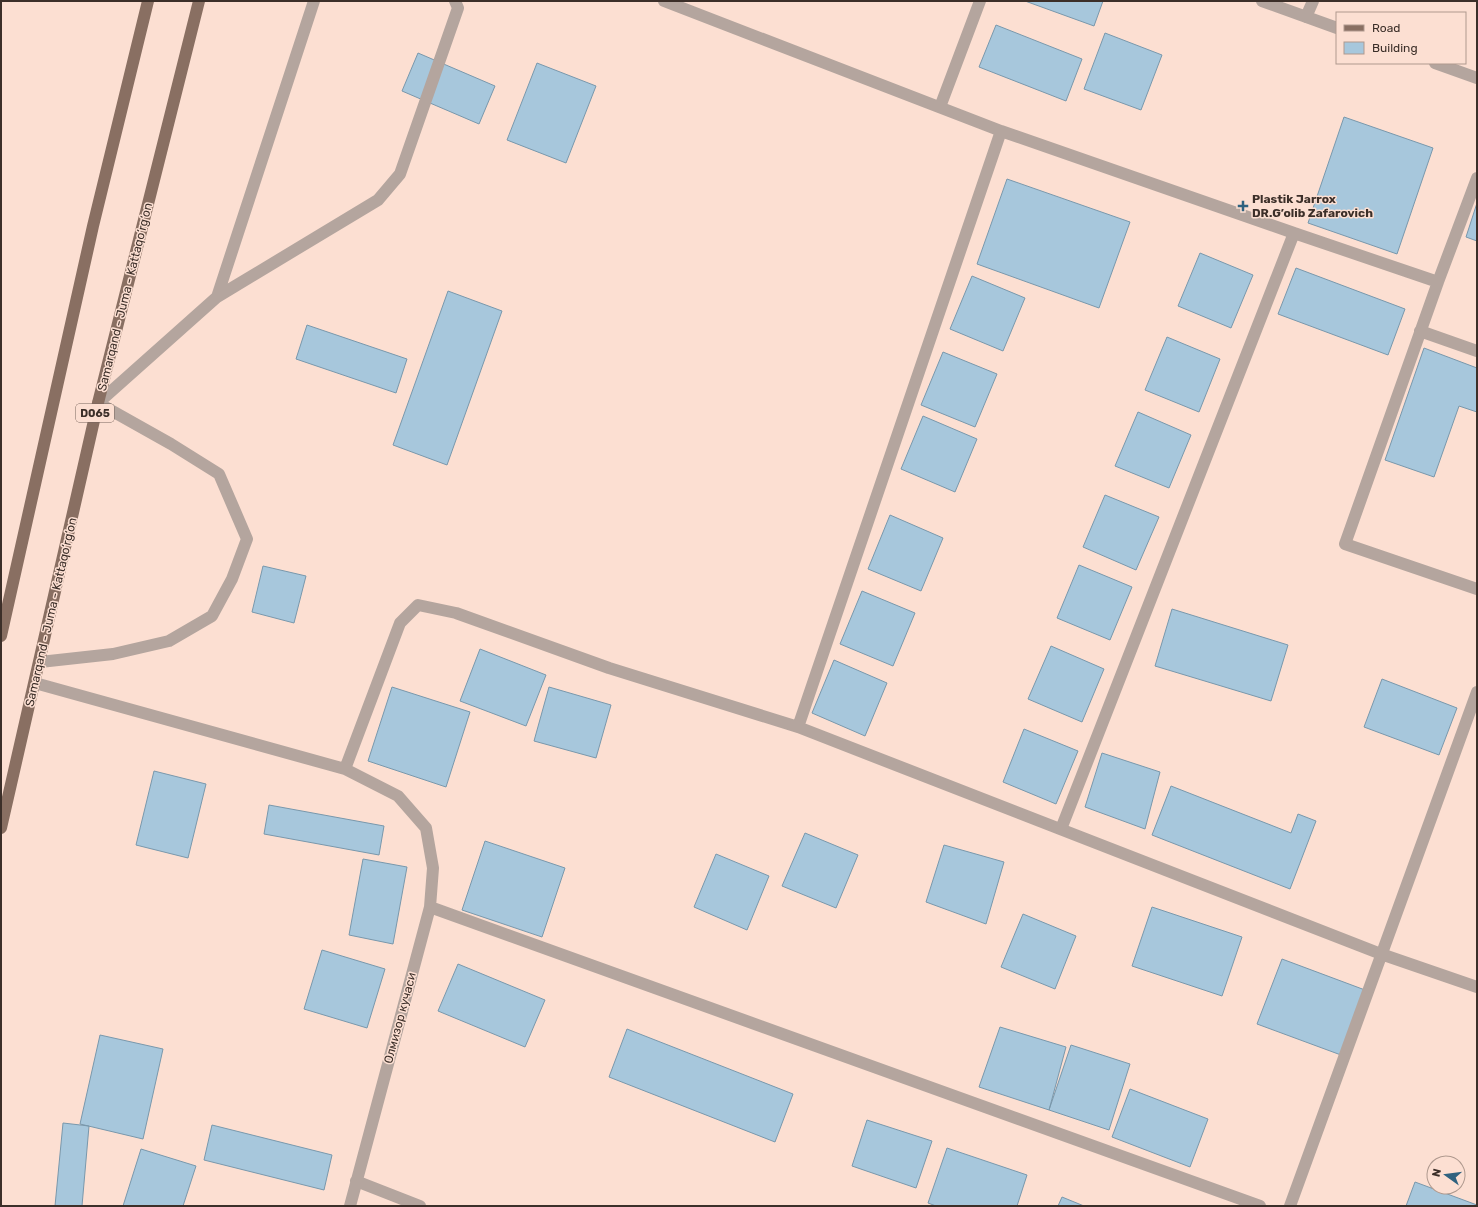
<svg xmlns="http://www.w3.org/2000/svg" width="1478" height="1207" viewBox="0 0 1478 1207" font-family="Rubik,sans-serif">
<rect width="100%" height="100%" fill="#fcdfd2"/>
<path fill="#a7c7dc" stroke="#7998ac" d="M1025,1H1103L1094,26Z
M996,25L1082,59L1066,101L979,67Z
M1105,33L1162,55L1141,110L1084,89Z
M418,53L495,86L479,124L402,91Z
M537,63L596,86L566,163L507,140Z
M1344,117L1433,148L1397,254L1308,223Z
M1007,179L1130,222L1099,308L977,264Z
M1477,203V241L1466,237Z
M1200,253L1253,275L1231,328L1178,306Z
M1296,268L1405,309L1388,355L1278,314Z
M972,276L1025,298L1003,351L950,329Z
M448,291L502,311L447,465L393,445Z
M307,325L407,359L396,393L296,359Z
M1167,337L1220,359L1199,412L1145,390Z
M1424,348L1477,368V412L1459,406L1434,477L1385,460Z
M943,352L997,374L975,427L921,405Z
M1138,412L1191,435L1169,488L1115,466Z
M923,416L977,439L955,492L901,469Z
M1105,495L1159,517L1136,570L1083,547Z
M890,515L943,538L921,591L868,569Z
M1079,565L1132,587L1110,640L1057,618Z
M263,566L306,576L294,623L252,612Z
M862,591L915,613L893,666L840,644Z
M1172,609L1288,645L1271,701L1155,666Z
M1051,646L1104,669L1082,722L1028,699Z
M480,649L546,675L526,726L460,701Z
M834,660L887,683L865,736L812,713Z
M1382,679L1457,708L1439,755L1364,727Z
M392,687L470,712L446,787L368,761Z
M549,687L611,705L596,758L534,741Z
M1024,729L1078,751L1056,804L1003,782Z
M1102,753L1160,772L1145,829L1085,807Z
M154,771L206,784L188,858L136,845Z
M1171,786L1291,833L1298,814L1316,821L1290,889L1152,835Z
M269,805L384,826L379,855L264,834Z
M805,833L858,855L836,908L782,886Z
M485,841L565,868L542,937L462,910Z
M944,845L1004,862L986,924L926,902Z
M716,854L769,876L747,930L694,907Z
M363,859L407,867L393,944L349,935Z
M1152,907L1242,937L1222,996L1132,966Z
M1023,914L1076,936L1055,989L1001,967Z
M322,950L385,969L367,1028L304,1009Z
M1282,959L1365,990L1341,1055L1257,1024Z
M458,964L545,1000L525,1047L438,1011Z
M1000,1027L1066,1047L1049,1110L979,1087Z
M627,1029L793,1094L775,1142L609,1077Z
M100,1035L163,1049L143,1139L80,1124Z
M1071,1045L1130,1064L1109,1130L1049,1110Z
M1130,1089L1208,1119L1190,1167L1112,1137Z
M867,1120L932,1141L916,1188L852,1166Z
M63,1123L89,1126L82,1206H55Z
M212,1125L332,1155L324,1190L204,1160Z
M947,1148L1027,1175L1017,1206H936L928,1203Z
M141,1149L196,1166L183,1206H123Z
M1415,1182L1477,1205V1206H1406Z
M1062,1197L1084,1206H1058Z"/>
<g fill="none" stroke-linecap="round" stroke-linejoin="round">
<path stroke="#b4a59e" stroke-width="12" d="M664,1L1001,131L798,727
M1262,1L1337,28
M1306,17L1313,1
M1435,63L1477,78
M940,107L980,1
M1001,131L1294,233L1061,829
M1294,233L1438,282L1477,178
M1438,282L1345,544L1477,589
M217,297L314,1
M1420,331L1477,351
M40,662L113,654L169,641L212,616L232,579L247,539L219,474L171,444L98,403L217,297L378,200L400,174L458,8L455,1
M35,683L345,769L398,796L426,828L433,868L430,907L350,1206
M345,769L400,623L418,605L456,613L609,668L798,727L1381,954L1477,987
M430,907L1260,1206
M356,1181L420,1206
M1290,1206L1477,692"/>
<path stroke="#896f62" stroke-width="12" d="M1,636L93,226L148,1
M1,828L98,403L199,1"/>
</g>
<path fill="#30627f" stroke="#fcdfd2" stroke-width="1.5" d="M1241 200h4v4h4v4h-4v4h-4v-4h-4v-4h4z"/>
<g text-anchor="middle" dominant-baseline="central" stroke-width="3" stroke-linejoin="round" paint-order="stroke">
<rect fill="#fcdfd2" stroke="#76645c" stroke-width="1" x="76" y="404" width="38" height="18" rx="3"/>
<g font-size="11" font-weight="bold" fill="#3c2f29">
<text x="95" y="413">D065</text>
</g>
<g font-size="12" font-weight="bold" fill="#3c2f29" stroke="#fcdfd2" text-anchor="start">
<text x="1252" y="199">Plastik Jarrox<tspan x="1252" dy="14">DR.G’olib Zafarovich</tspan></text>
</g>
<g font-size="12" fill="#3c2f29" stroke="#fcdfd2">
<text transform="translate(125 297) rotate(-76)">Samarqand - Juma - Kattaqo‘rg‘on</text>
<text transform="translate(51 612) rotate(-77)">Samarqand - Juma - Kattaqo‘rg‘on</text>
<text transform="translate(400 1018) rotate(-75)">Олмизор кучаси</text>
</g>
</g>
<rect width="1478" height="1207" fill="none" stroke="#3c2f29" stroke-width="4"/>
<rect x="1336" y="12" width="130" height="52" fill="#fcdfd2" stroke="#af998e"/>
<rect x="1344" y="25" width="20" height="6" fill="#896f62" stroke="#af998e"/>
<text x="1372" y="32" font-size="12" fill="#3c2f29">Road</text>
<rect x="1344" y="42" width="20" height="12" fill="#a7c7dc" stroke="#af998e"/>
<text x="1372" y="52" font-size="12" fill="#3c2f29">Building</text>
<g transform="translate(1446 1175) rotate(284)"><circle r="19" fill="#fcdfd2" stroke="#af998e"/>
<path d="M0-3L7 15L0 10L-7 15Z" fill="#30627f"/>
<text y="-6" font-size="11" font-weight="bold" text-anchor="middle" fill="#3c2f29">N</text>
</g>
</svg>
